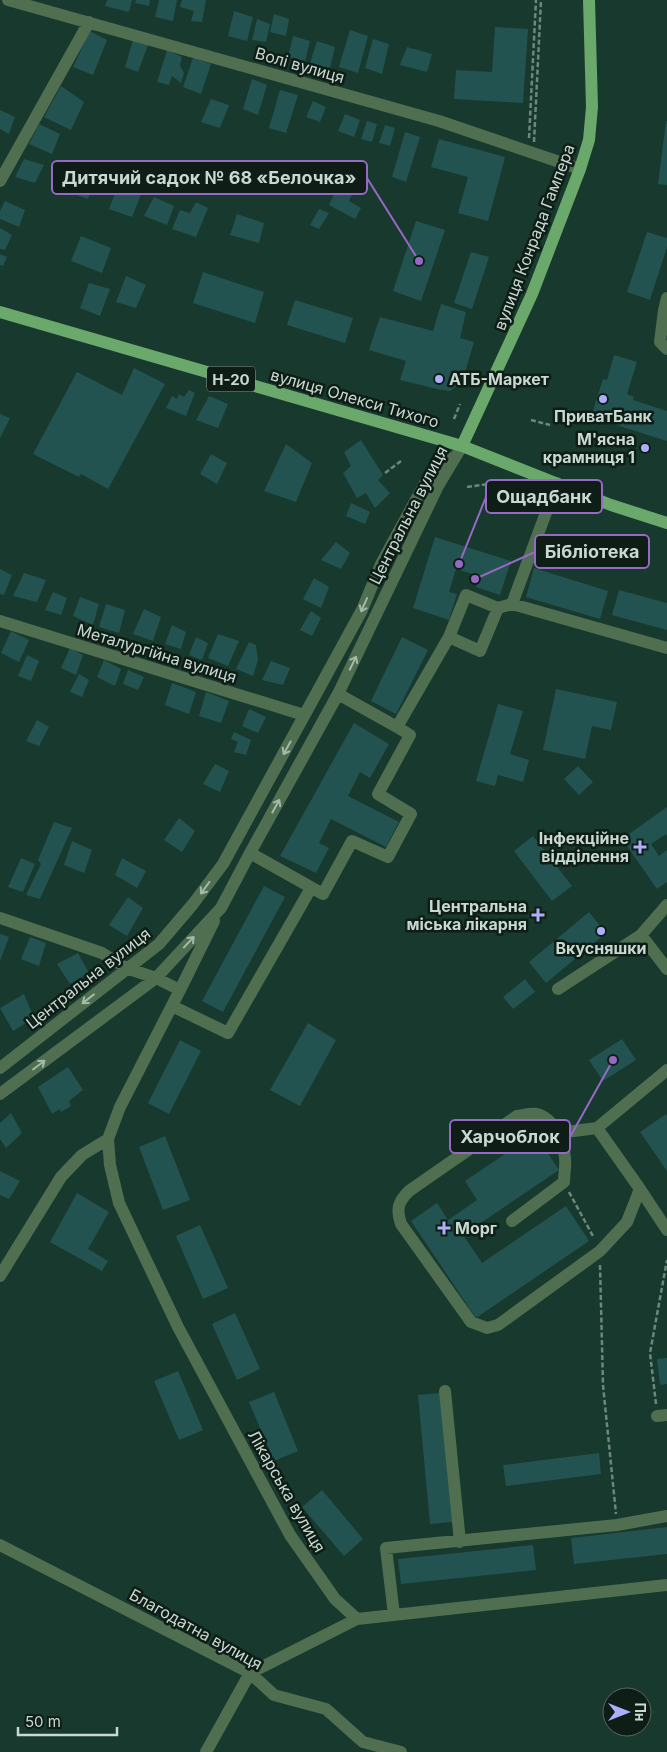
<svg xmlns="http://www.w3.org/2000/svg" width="667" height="1752" viewBox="0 0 667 1752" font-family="Inter,sans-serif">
<rect width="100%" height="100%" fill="#18392d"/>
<path fill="#235350" d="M107,0H132L129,12L105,6Z
M136,0H150L149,6L135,3Z
M159,0H177L173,21L155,17Z
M182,0H206L202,22L191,21L194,11L180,7Z
M234,11L253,17L247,41L228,36Z
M274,14L289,19L286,36L270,32Z
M257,19L270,24L266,42L252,40Z
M495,27L528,29L523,103L454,99L456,70L492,72Z
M350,30L368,36L358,73L339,67Z
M90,31L107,40L93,75L73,67Z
M293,36L310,41L305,62L288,57Z
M373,39L389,44L382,74L365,68Z
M133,40L148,45L138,72L125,67Z
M317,41L335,47L330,68L310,63Z
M407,47L432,54L427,72L400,65Z
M167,50L182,57L180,66L184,73L181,83L172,76L169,85L157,82Z
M193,58L211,64L201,94L183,87Z
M252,79L267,85L258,115L243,109Z
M61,86L84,102L71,130L44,117Z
M280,90L298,95L286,133L269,128Z
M211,99L229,105L220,128L201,122Z
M313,101L326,107L320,122L306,117Z
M0,110L15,117L9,134L0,129Z
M345,114L360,120L354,137L338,131Z
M367,121L377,124L372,142L361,139Z
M666,121H667V185L658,184Z
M39,124L60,134L52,154L29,144Z
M385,125L395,128L390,146L379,143Z
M405,132L420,137L406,182L392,177Z
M439,139L505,157L488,221L458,213L468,177L431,167Z
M24,159L44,165L35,183L15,177Z
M212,161L228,167L218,194L200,188Z
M79,173L95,179L88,199L71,193Z
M340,181L355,188L349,201L361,208L355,219L329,205Z
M119,183L142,192L132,217L109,209Z
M154,197L174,206L167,225L144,216Z
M5,201L25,210L19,227L0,219V211Z
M196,202L208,208L196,237L172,229L180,210L190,213Z
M319,209L329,213L319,229L310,225Z
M237,214L264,223L259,243L230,235Z
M416,221L445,230L421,301L393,291Z
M0,228L12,235L5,250L0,249Z
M647,232L667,238V247L650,300L627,292Z
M81,236L111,248L102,273L71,261Z
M471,252L489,257L472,309L454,303Z
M0,254L7,257L3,266L0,265Z
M203,272L264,292L255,323L193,303Z
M126,276L146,285L136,308L116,302Z
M89,283L110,289L100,316L80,308Z
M295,300L353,318L345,343L287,325Z
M441,304L466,312L460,338L474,342L462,382L450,391L441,390L400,380L406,361L369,350L380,317L433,331Z
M614,355L637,362L627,394L634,397L633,400L667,411V441L591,417L603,379L607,380Z
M134,368L165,384L108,489L81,474L79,477L33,454L77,372L122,395Z
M189,390L195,393L186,416L166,408L172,396L177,399L179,394L184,397Z
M209,396L228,404L218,428L196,420Z
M0,414L10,418L0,438Z
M361,440L383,475L378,480L390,493L375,508L366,493L357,498L343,473L351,466L344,452Z
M286,444L312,463L296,502L264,491Z
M211,454L227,463L217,484L200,474Z
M351,503L370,512L365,524L346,516Z
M435,537L511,561L500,595L476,587L479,576L456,569L449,592L457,594L449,620L413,608Z
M336,542L350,553L341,569L321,560Z
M534,568L608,591L600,619L526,597Z
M0,569L12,575L4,595L0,594Z
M24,573L46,580L37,602L13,596Z
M314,578L329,587L321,608L303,599Z
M619,590L667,603V630L612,615Z
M53,592L67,598L61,615L45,610Z
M80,597L99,604L93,625L73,616Z
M106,604L125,610L119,633L99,627Z
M144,609L161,617L153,641L133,634Z
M311,611L321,618L312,636L300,630Z
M172,625L186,632L181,649L165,644Z
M11,631L29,640L19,662L1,653Z
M218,634L239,641L228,666L208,658Z
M196,637L208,643L202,660L189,655Z
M402,637L428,650L396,714L371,701Z
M249,642L256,645L258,660L253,676L236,669Z
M70,648L83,655L76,675L61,668Z
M27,655L39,661L31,681L18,676Z
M104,660L121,669L115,686L97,677Z
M271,661L290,668L283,685L262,680Z
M128,670L144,677L138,690L123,684Z
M79,674L89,680L82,697L70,692Z
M172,683L196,692L189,714L165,705Z
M556,689L617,702L611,730L592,726L585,759L543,750Z
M206,692L229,701L221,723L199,716Z
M498,704L523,711L510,754L529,760L523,782L498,775L495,786L476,781Z
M249,709L266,717L258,733L242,726Z
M37,720L49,727L39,746L26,741Z
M354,723L389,744L370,778L360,772L348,796L399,822L386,847L331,819L319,843L329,848L316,873L280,856Z
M234,732L251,740L246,755L234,752L238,742L231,739Z
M215,764L229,771L220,792L203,784Z
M578,766L593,782L579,795L564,779Z
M667,807V836L666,834L651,844L659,856L667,850V882L657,889L622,839Z
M179,818L195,831L182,852L164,840Z
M54,822L72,828L40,899L26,895L41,864L38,860Z
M533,836L572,886L552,901L514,851Z
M72,841L92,850L84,873L64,865Z
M21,858L35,864L23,892L8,887Z
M122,858L146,871L137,888L115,875Z
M264,886L285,897L223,1012L202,1001Z
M128,897L143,908L127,936L109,925Z
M589,912L606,933L546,983L529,962Z
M0,934L9,937L0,961Z
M30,937L46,943L39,966L21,959Z
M78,953L89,973L70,984L57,964Z
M525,979L535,992L513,1009L503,997Z
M24,994L34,1018L13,1031L0,1008Z
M308,1023L336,1040L300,1106L270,1090Z
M622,1039L636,1060L603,1081L589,1060Z
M180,1040L201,1051L169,1114L148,1103Z
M68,1067L83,1090L69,1101L71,1106L61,1112L60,1109L52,1114L38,1087Z
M11,1113L22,1133L6,1148L0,1139V1123Z
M666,1114L667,1116V1171L640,1132Z
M535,1134L559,1170L463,1235L482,1263L566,1206L589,1241L476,1318L411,1221L437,1203L448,1220L477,1200L465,1181Z
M165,1136L190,1200L163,1210L139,1147Z
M0,1171L20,1181L9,1199L0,1195Z
M77,1193L109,1212L88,1249L108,1261L102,1271L50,1242Z
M200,1225L228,1288L203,1299L176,1236Z
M235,1313L260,1369L237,1380L212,1324Z
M667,1358V1384L660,1385L657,1359Z
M178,1371L203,1430L179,1440L154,1381Z
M274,1392L298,1451L274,1461L249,1402Z
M440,1393L452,1522L430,1524L418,1395Z
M599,1453L601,1474L506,1486L503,1465Z
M322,1490L363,1539L344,1556L302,1507Z
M667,1527V1554L574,1564L571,1538Z
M533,1545L536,1570L401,1584L398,1559Z"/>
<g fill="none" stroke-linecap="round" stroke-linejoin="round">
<path stroke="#6d877c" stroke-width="2.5" stroke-dasharray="5 2.5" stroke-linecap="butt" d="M529,138L536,0
M534,142L541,0
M454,419L460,404
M531,420L550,425
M385,473L401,461
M467,487L488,484L512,492
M569,1192L594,1238
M600,1265L603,1385L616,1514
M656,1404L650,1353L667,1260"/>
<path stroke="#506e50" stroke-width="12" d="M8,0L439,121L580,169
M0,181L89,22
M667,298L664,310L660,342L667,349
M512,604L667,648
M0,621L304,715
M449,637L480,651L498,608L512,604L557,483
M338,694L397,727
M250,853L323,894L352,841L388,857L411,814L378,794L410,735L397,727L449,637L466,595L498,608
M0,918L102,953L126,968L156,978L180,990L120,1107L108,1139L82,1155L61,1177L0,1276
M641,935L667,969
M558,989L641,935L667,905
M180,990L214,921
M172,1006L228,1033L311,888
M0,1068L159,944L193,904L223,864L362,610L381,564L425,483L449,458
M0,1094L156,978L221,908L250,853L338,694L438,486L462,446
M558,1133L597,1128L667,1070
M108,1139L110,1165L119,1203L178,1327L290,1535L335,1599L357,1619
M640,1189L667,1230
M512,1221L564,1182C564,1174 566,1166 565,1158C564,1142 554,1118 537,1114C530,1113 524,1115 517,1116L409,1191C398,1202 396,1209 401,1224L471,1322L487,1328L498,1325L600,1251L627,1222L640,1189L597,1128
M445,1391L460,1542
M657,1416L667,1415
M0,1545L250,1673L274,1695L326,1709L363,1742L401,1752
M394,1615L386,1548L617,1525L667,1516
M206,1752L250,1673L357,1619L667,1585"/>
<path stroke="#6aa86b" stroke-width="12" d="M0,312L462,446L611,505L667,523
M462,446L532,294L580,169L589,140L592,107L589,0"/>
</g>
<defs><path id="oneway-shaft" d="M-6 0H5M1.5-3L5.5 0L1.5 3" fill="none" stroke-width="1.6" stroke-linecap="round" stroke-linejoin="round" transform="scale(1.25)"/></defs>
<g stroke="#a3b9aa">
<use href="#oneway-shaft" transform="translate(364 605) rotate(114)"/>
<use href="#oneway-shaft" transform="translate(353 663) rotate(-64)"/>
<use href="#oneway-shaft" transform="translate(287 748) rotate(119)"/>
<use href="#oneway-shaft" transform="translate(276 806) rotate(-61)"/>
<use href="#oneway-shaft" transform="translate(205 888) rotate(126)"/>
<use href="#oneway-shaft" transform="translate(189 942) rotate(-47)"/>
<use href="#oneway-shaft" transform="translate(88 999) rotate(142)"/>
<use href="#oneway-shaft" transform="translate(39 1065) rotate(-37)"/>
</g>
<g fill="#afaefa" stroke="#0f1d17" stroke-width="2">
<circle cx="439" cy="379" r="5"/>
<circle cx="603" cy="399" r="5"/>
<circle cx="645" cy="448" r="5"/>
<path d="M637.5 839.5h5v5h5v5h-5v5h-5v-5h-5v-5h5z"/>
<path d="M535.5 907.5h5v5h5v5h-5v5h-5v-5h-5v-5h5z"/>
<circle cx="601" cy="931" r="5"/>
<path d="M441.5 1220.5h5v5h5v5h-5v5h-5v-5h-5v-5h5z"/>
</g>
<g text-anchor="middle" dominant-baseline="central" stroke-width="5" stroke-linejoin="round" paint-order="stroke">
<rect fill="#0f1d17" stroke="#90a199" stroke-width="1" x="207" y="366.5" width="48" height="25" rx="4"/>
<g font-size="15" font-weight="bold" fill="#c7d9d1">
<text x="231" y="379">Н-20</text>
</g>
<g font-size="16" fill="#c7d9d1" stroke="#0f1d17">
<text transform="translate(300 65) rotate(16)">Волі вулиця</text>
<text transform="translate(534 237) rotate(-69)">вулиця Конрада Гампера</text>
<text transform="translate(355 398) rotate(16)">вулиця Олекси Тихого</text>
<text transform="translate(408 515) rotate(-63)">Центральна вулиця</text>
<text transform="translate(157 653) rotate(17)">Металургійна вулиця</text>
<text transform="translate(88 978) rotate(-38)">Центральна вулиця</text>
<text transform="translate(287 1491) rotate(60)">Лікарська вулиця</text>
<text transform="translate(196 1629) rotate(29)">Благодатна вулиця</text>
</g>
<g font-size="16" font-weight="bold" fill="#c7d9d1" stroke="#0f1d17" text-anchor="end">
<text x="449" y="379" text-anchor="start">АТБ-Маркет</text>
<text x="603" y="416" text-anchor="middle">ПриватБанк</text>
<text x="635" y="439">М'ясна<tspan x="635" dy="18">крамниця 1</tspan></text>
<text x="629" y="838">Інфекційне<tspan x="629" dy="18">відділення</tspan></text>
<text x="527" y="906">Центральна<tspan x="527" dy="18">міська лікарня</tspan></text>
<text x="601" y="948" text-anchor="middle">Вкусняшки</text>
<text x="455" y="1228" text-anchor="start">Морг</text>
</g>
</g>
<path fill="none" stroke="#9669c5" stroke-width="2" d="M419 261L367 178M459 564L486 497M475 579L535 552M613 1060L570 1137"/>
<g fill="#9669c5" stroke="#0f1d17" stroke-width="2">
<circle cx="419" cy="261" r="5"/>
<circle cx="459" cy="564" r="5"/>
<circle cx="475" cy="579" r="5"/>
<circle cx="613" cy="1060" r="5"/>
</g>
<g fill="#0f1d17" stroke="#9669c5" stroke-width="2">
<rect x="52" y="161" width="315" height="33" rx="5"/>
<rect x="486" y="480" width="116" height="33" rx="5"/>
<rect x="535" y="535" width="114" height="33" rx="5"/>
<rect x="450" y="1120" width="120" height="33" rx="5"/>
</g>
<g font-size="18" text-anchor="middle" font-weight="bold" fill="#c7d9d1">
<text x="209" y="184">Дитячий садок № 68 «Белочка»</text>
<text x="544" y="503">Ощадбанк</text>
<text x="592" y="558">Бібліотека</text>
<text x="510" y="1143">Харчоблок</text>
</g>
<g transform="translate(627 1712) rotate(90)"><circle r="24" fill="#0f1d17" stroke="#596861"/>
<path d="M0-4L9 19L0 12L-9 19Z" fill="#afaefa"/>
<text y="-8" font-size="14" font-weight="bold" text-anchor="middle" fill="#c7d9d1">Пн</text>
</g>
<path d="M18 1727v8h99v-8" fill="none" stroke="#c7d9d1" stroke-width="2.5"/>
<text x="25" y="1727" font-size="15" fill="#c7d9d1" stroke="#0f1d17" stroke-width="4" paint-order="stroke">50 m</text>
</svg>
